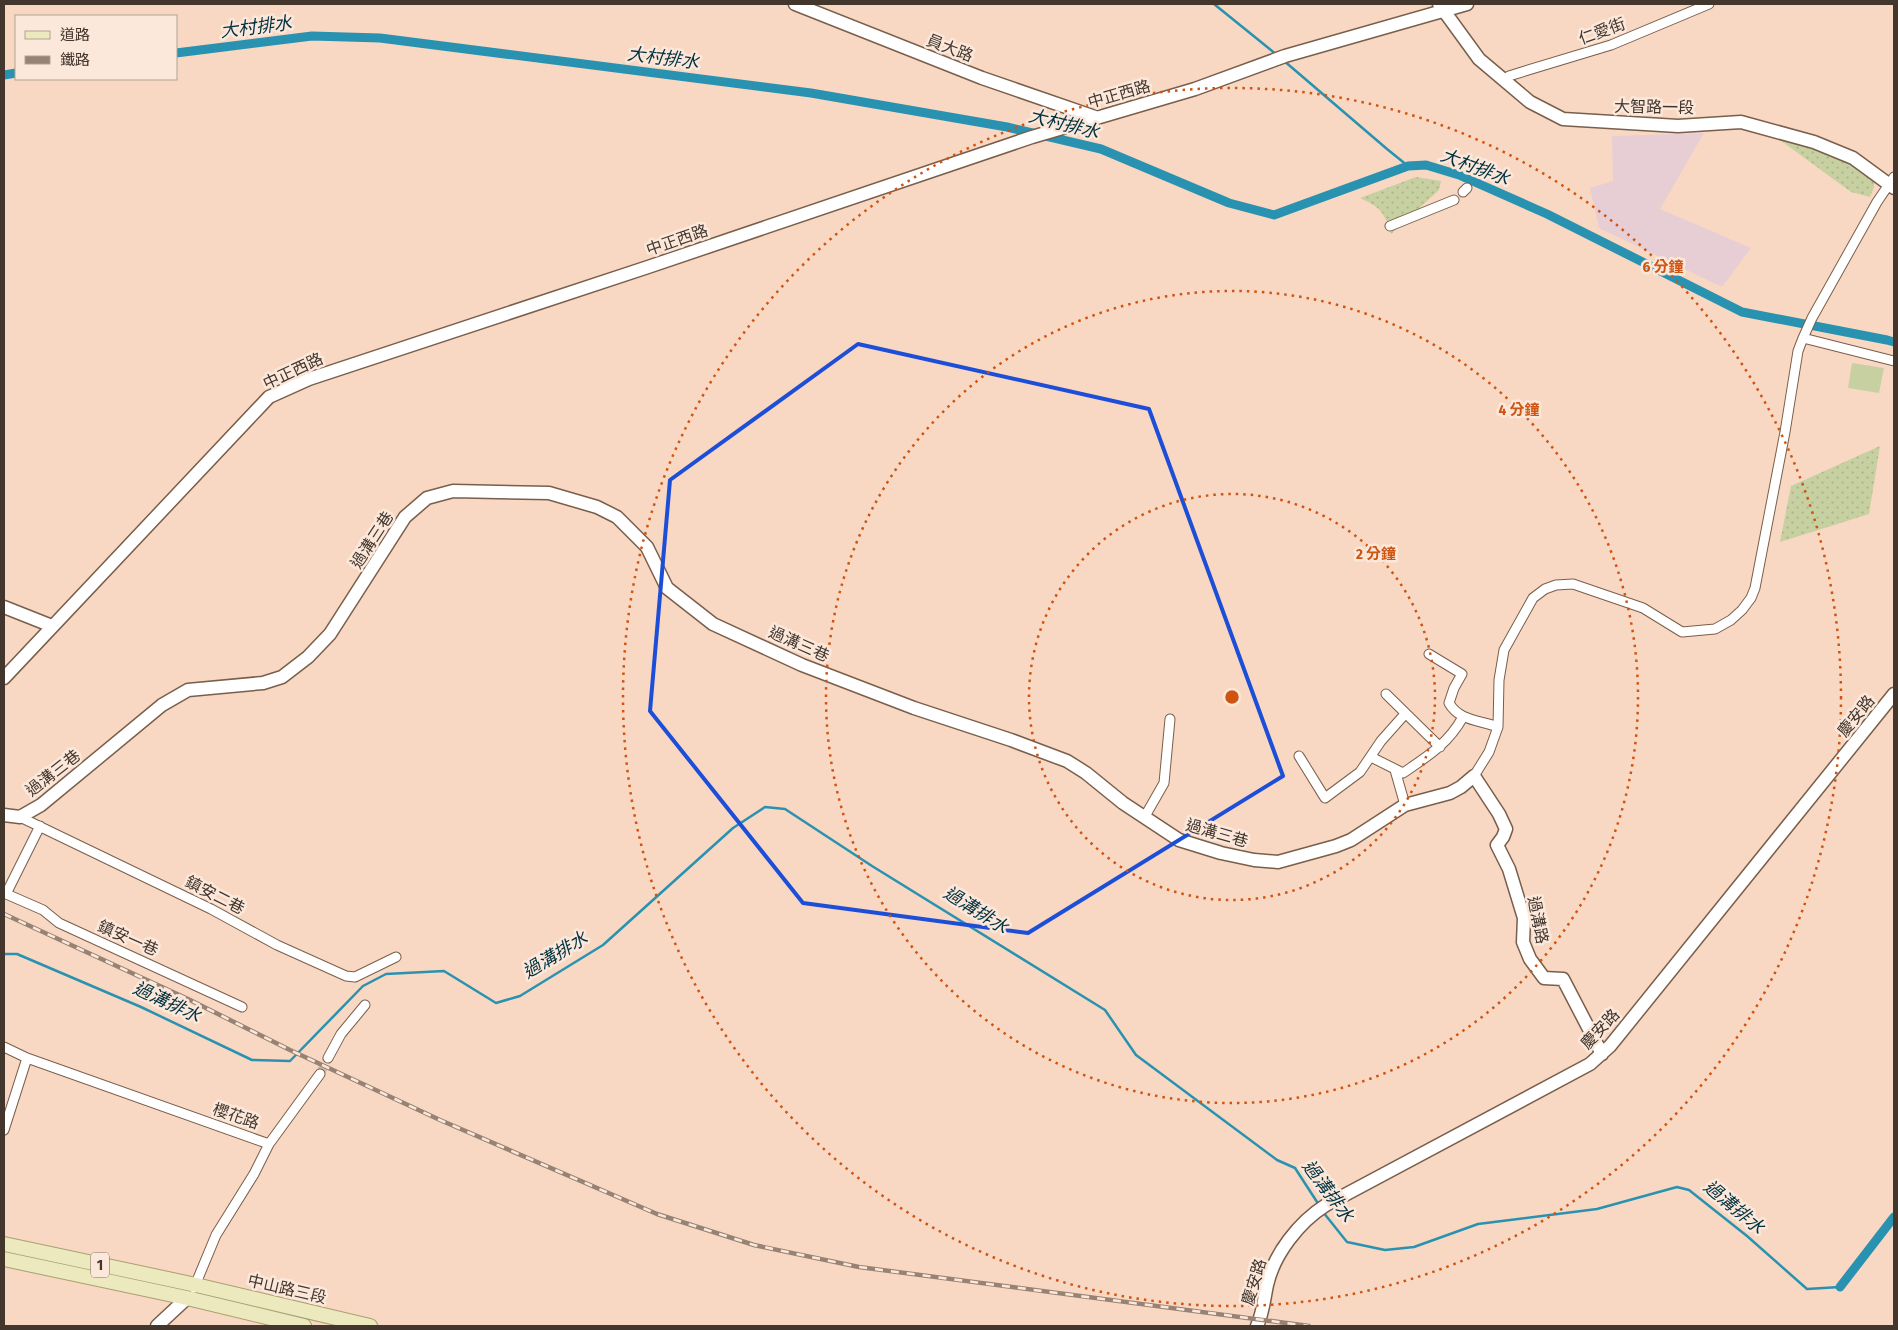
<svg xmlns="http://www.w3.org/2000/svg" width="1898" height="1330" viewBox="0 0 1898 1330" font-family="'Fira Sans Condensed','Noto Sans TC',sans-serif">
<defs>
<pattern id="grass-dots" width="8" height="8" patternUnits="userSpaceOnUse" patternTransform="scale(1.25)"><rect width="8" height="8" fill="#c7d0a1"/><path d="M2 2h.1M6 6h.1" fill="none" stroke="#acb38b" stroke-width="1.8" stroke-linecap="round"/></pattern>
</defs>
<rect width="100%" height="100%" fill="#f8d8c2"/>
<path fill="#e7ced5" d="M1704,133L1660,209L1751,248L1722,287L1599,228L1590,188L1613,181L1612,136Z"/>
<path fill="url(#grass-dots)" d="M1769,132L1812,143L1874,178V187L1870,197L1851,192Z
M1416,177L1441,181L1439,190L1391,234C1385,213 1380,207 1360,198Z
M1880,446L1869,514L1780,542L1791,486Z"/>
<path fill="#c7d0a1" d="M1852,363L1884,368L1879,393L1848,388Z"/>
<g fill="none" stroke-linecap="round" stroke-linejoin="round">
<path stroke="#2992b0" stroke-width="2.5" d="M1214,4L1277,55
M1283,60L1387,149L1408,166
M4,954H17L141,1007L252,1060L290,1061L363,986L386,974L444,971L496,1003L520,996L603,945L733,828L765,807L785,809L872,866L1105,1010L1136,1055L1277,1160L1295,1168L1319,1205
M1323,1212L1347,1242L1385,1250L1414,1247L1478,1224L1597,1209L1677,1187L1689,1190L1747,1236L1807,1289L1840,1287"/>
<path stroke="#2992b0" stroke-width="9" d="M176,53L312,36L380,38L811,93L1007,127L1101,149L1229,203L1274,215L1408,166L1426,165L1459,175L1547,214L1742,312L1887,340L1894,342
M4,75L16,73
M1840,1287L1894,1217"/>
<path stroke="#d4b8a4" stroke-width="9" stroke-dasharray="9 4.5" stroke-linecap="butt" d="M320,1074L328,1058"/>
<defs>
<path id="street" d="M1504,80L1509,76L1525,71L1611,45L1709,4
M1463,192L1467,188
M1390,226L1454,200
M1803,338L1812,318L1877,202L1894,177
M1429,654L1462,674L1454,688L1449,703C1459,721 1480,720 1498,727
M1386,694L1440,747
M1299,756L1325,798L1360,772L1381,741L1405,714
M1371,757L1403,773C1428,756 1448,744 1463,717
M1395,770L1405,805
M1474,776L1489,752L1498,727L1499,680L1504,650L1533,598L1545,589L1556,585L1573,584L1643,608L1682,632L1715,629L1731,620L1742,610L1751,598L1755,588L1785,432L1798,351L1803,338L1894,361
M20,817L211,909L277,945L346,976L355,977L396,957
M1144,818L1164,783L1170,719
M4,893L43,910L59,923L242,1007
M6,894L40,826
M4,1047L27,1058L269,1144
M328,1058L341,1034L365,1005
M4,1130L27,1058
M194,1288L216,1235L254,1174L269,1144L320,1074"/>
<path id="secondary" d="M795,4L982,78L1095,117
M1439,4L1479,59L1530,102L1563,119L1678,126L1741,122L1814,142L1853,158L1894,188
M4,607L52,626
M4,678L269,397L309,379L648,267L1032,137L1195,89L1285,56L1467,4
M4,815L20,817L41,805L162,705L188,690L263,683L282,677L308,657L330,634L405,517L427,498L453,491L549,493L597,507L617,517L647,547L667,588L713,624L802,665L914,708L1011,740L1067,761L1086,773L1123,803L1179,840L1221,853L1254,860L1278,862L1336,846L1351,840L1405,805L1450,793L1461,787L1474,776L1499,814L1506,829L1503,837L1497,845L1509,869L1524,918L1523,942L1530,959L1544,978L1563,979L1602,1054
M157,1326L187,1298
M1257,1326C1263,1313 1264,1299 1267,1285C1274,1254 1299,1222 1326,1205L1590,1064L1610,1046L1894,694"/>
<path id="primary" d="M4,1244L196,1285L370,1326
M4,1259L187,1298L304,1326"/>
</defs>
<use href="#street" stroke="#795e4b" stroke-width="11"/>
<use href="#secondary" stroke="#795e4b" stroke-width="15"/>
<use href="#primary" stroke="#a8a16f" stroke-width="16"/>
<use href="#street" stroke="#fff" stroke-width="9"/>
<use href="#secondary" stroke="#fff" stroke-width="12"/>
<use href="#primary" stroke="#ece9be" stroke-width="14"/>
<defs>
<path id="rail" d="M4,914L188,999L290,1050L440,1120L657,1214L754,1245L859,1267L1309,1326"/>
</defs>
<use href="#rail" stroke="#978273" stroke-width="4.5"/>
<use href="#rail" stroke="#fce8db" stroke-width="2.5" stroke-dasharray="8" stroke-linecap="butt"/>
</g>
<path fill="none" stroke="#1d4ed8" stroke-width="4" stroke-linejoin="round" d="M858,344L1149,409L1283,776L1028,933L803,903L650,711L670,480Z"/>
<g fill="none" stroke="#cf5411" stroke-width="2.5" stroke-dasharray="2.5 5">
<circle cx="1232" cy="697" r="203"/>
<circle cx="1232" cy="697" r="406"/>
<circle cx="1232" cy="697" r="609"/>
</g>
<g text-anchor="middle" dominant-baseline="central" stroke-width="5" stroke-linejoin="round" paint-order="stroke">
<rect fill="#fce8db" stroke="#7a6b61" stroke-width="1" x="91" y="1252.5" width="18" height="25" rx="4"/>
<g font-size="15" font-weight="bold" fill="#42362d">
<text x="100" y="1265">1</text>
</g>
<g font-size="16" fill="#42362d" stroke="#fce8db">
<text transform="translate(1602 31) rotate(-20)">仁愛街</text>
<text transform="translate(950 48) rotate(21)">員大路</text>
<text transform="translate(1119 94) rotate(-16)">中正西路</text>
<text transform="translate(1654 107) rotate(1)">大智路一段</text>
<text transform="translate(677 240) rotate(-19)">中正西路</text>
<text transform="translate(293 371) rotate(-25)">中正西路</text>
<text transform="translate(372 540) rotate(-57)">過溝三巷</text>
<text transform="translate(799 644) rotate(24)">過溝三巷</text>
<text transform="translate(1856 716) rotate(-51)">慶安路</text>
<text transform="translate(53 773) rotate(-38)">過溝三巷</text>
<text transform="translate(1217 833) rotate(16)">過溝三巷</text>
<text transform="translate(215 895) rotate(27)">鎮安二巷</text>
<text transform="translate(1538 920) rotate(79)">過溝路</text>
<text transform="translate(128 938) rotate(24)">鎮安一巷</text>
<text transform="translate(1600 1029) rotate(-47)">慶安路</text>
<text transform="translate(236 1116) rotate(19)">櫻花路</text>
<text transform="translate(1254 1282) rotate(-73)">慶安路</text>
<text transform="translate(287 1289) rotate(13)">中山路三段</text>
</g>
<g font-size="18" font-style="italic" fill="#02313f" stroke="#fce8db">
<text transform="translate(256 27) rotate(-7)">大村排水</text>
<text transform="translate(663 58) rotate(7)">大村排水</text>
<text transform="translate(1064 124) rotate(14)">大村排水</text>
<text transform="translate(1475 167) rotate(21)">大村排水</text>
<text transform="translate(976 910) rotate(32)">過溝排水</text>
<text transform="translate(555 955) rotate(-31)">過溝排水</text>
<text transform="translate(167 1002) rotate(25)">過溝排水</text>
<text transform="translate(1328 1191) rotate(53)">過溝排水</text>
<text transform="translate(1734 1207) rotate(40)">過溝排水</text>
</g>
</g>
<circle cx="1232" cy="697" r="8" fill="#cf5411" stroke="#fce8db" stroke-width="2.5"/>
<g font-size="15" text-anchor="middle" font-weight="bold" fill="#cf5411" stroke="#fce8db" stroke-width="5" stroke-linejoin="round" paint-order="stroke">
<text x="1663" y="272">6 分鐘</text>
<text x="1519" y="415">4 分鐘</text>
<text x="1376" y="559">2 分鐘</text>
</g>
<rect width="1898" height="1330" fill="none" stroke="#42362d" stroke-width="10"/>
<rect x="15" y="15" width="162" height="65" fill="#fce8db" stroke="#b2a195"/>
<rect x="25" y="31" width="25" height="8" fill="#ece9be" stroke="#b2a195"/>
<text x="60" y="40" font-size="15" fill="#42362d">道路</text>
<rect x="25" y="56" width="25" height="8" fill="#978273" stroke="#b2a195"/>
<text x="60" y="65" font-size="15" fill="#42362d">鐵路</text>
</svg>
